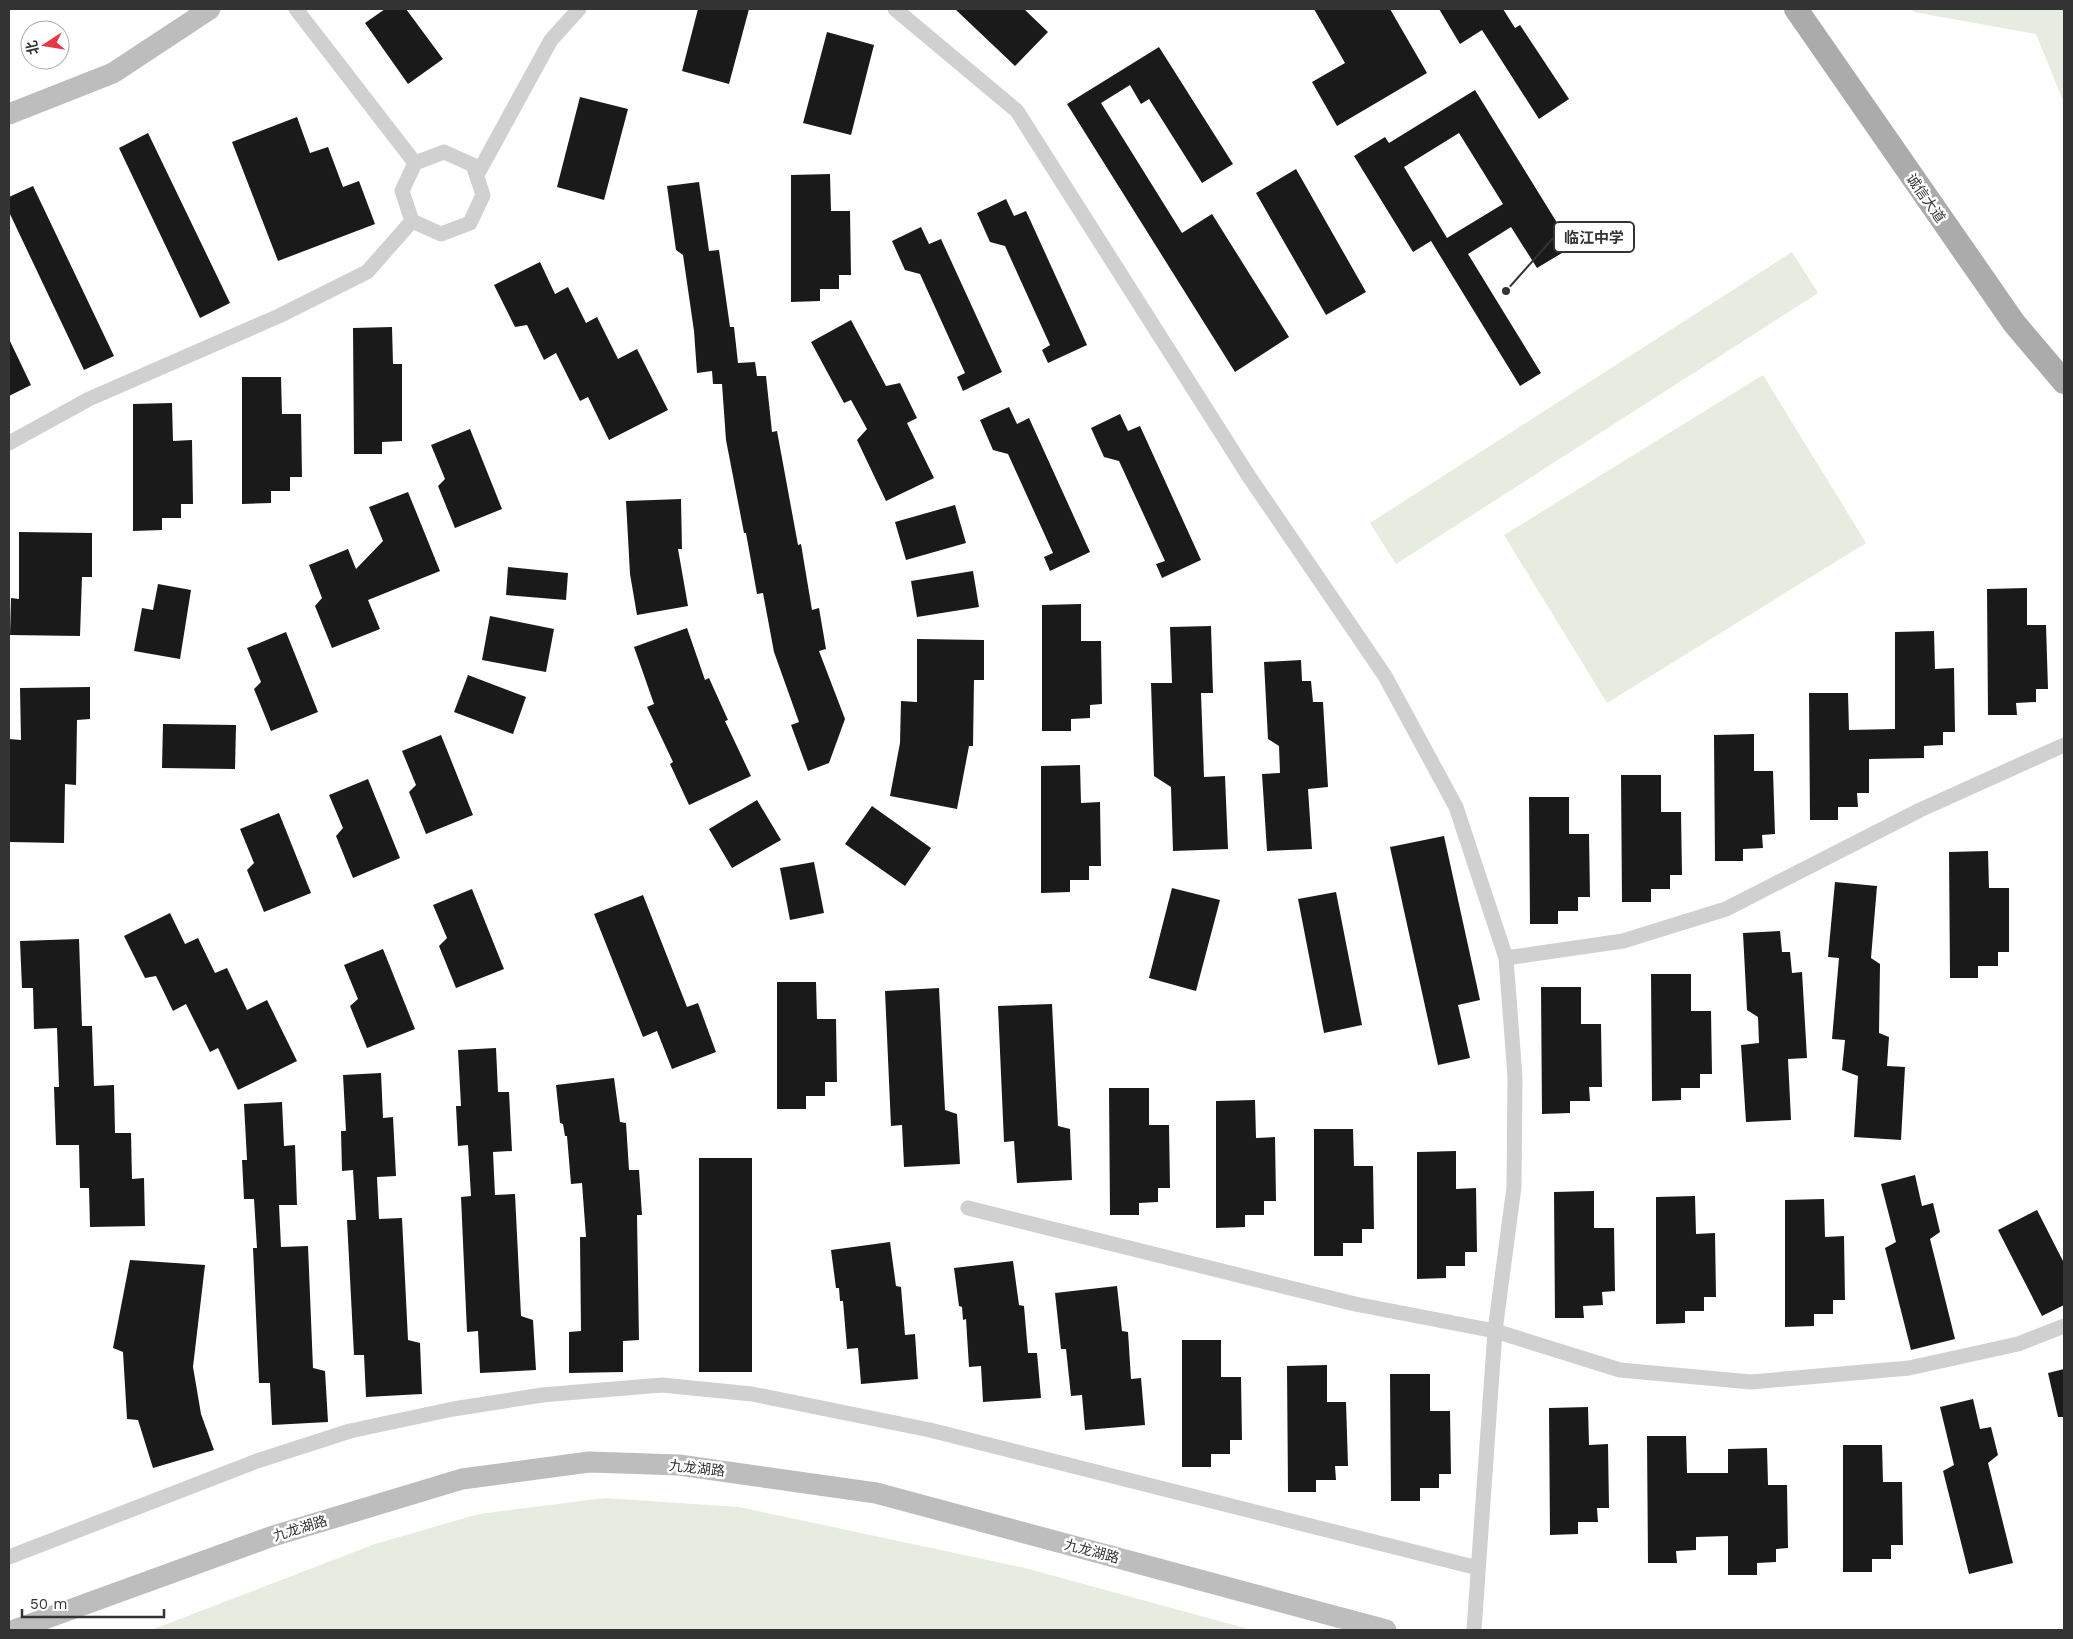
<svg xmlns="http://www.w3.org/2000/svg" width="2073" height="1639" viewBox="0 0 2073 1639" font-family="'Work Sans','Noto Sans SC',sans-serif">
<rect width="100%" height="100%" fill="#fff"/>
<path fill="#e6ecdf" d="M1911,9H2064V103L2036,34L1914,12Z
M1792,252L1818,293L1396,564L1370,523Z
M1763,375L1866,543L1607,703L1504,535Z
M605,1498L739,1507L1025,1568L1252,1630H151L375,1544L479,1514Z"/>
<path fill="#1a1a1a" fill-rule="evenodd" d="M385,9H406L443,59L408,84L365,23Z
M698,9H749L729,84L682,71Z
M955,9H1024L1048,32L1015,66Z
M1314,9H1390L1427,73L1337,126L1312,82L1345,63Z
M1439,9H1503L1515,28L1520,25L1569,99L1539,119L1482,30L1460,44Z
M827,32L874,45L851,135L803,123Z
M1159,47L1233,164L1202,183L1149,99L1141,104L1130,85L1101,103L1182,233L1212,214L1289,337L1235,372L1067,104Z
M1475,90L1572,247L1537,268L1511,227L1468,254L1541,373L1520,386L1431,241L1413,252L1354,156L1385,137L1389,143ZM1459,133L1503,204L1447,238L1404,167Z
M580,97L628,109L604,200L557,187Z
M297,117L310,153L328,147L343,187L359,181L375,224L278,261L232,142Z
M148,133L230,303L200,318L119,148Z
M1296,169L1366,292L1326,315L1256,193Z
M830,174L831,211H850L851,275H839V289H820V301L791,302V175Z
M699,182L709,251L719,250L730,327H734L738,363L755,362L757,376H766L772,432L777,431L798,545L801,544L812,610L819,608L826,649L819,651L845,719L829,763L808,771L791,725L799,722L774,652L763,593L757,594L746,533H744L726,440L722,384H713L712,371L697,373L694,331L683,255L676,250L667,186Z
M33,186L114,356L84,370L9,212V197Z
M1006,199L1014,216L1026,211L1087,345L1048,363L1042,350L1050,345L1005,246L990,242L977,213Z
M921,227L929,244L941,239L1002,372L963,391L957,377L965,373L920,274L905,270L892,241Z
M540,262L555,294L568,287L586,323L597,317L618,359L637,349L668,410L609,440L588,397L580,401L556,353L544,360L527,325L515,327L494,285Z
M851,320L886,386L900,383L917,418L907,423L934,478L886,501L857,440L867,429L851,400L844,403L811,342Z
M392,327L393,364H402V441L382,442V454H354L353,328Z
M9,339L31,385L9,396Z
M242,377H281L282,414H301L302,477H290V491H271V503L242,504Z
M172,403L173,441L192,440L193,504H181V518H162V530L133,531V404Z
M1009,407L1017,424L1029,418L1090,552L1050,571L1044,557L1053,553L1008,454L993,450L980,420Z
M1120,414L1128,431L1140,426L1201,560L1162,578L1156,564L1165,561L1119,461L1104,457L1091,428Z
M470,429L502,509L455,528L438,486L445,479L431,445Z
M408,492L440,571L368,600L380,629L332,648L315,606L322,598L309,565L348,549L356,569L383,541L369,507Z
M681,499L682,549H678L688,606L637,615L630,574L626,501Z
M955,505L966,543L906,560L895,522Z
M19,532L92,533V577H82L80,636L10,635L11,598L19,599Z
M508,567L568,573L566,600L506,595Z
M973,571L979,607L917,617L911,581Z
M158,584L191,590L180,659L134,651L142,608L153,610Z
M2027,588V625H2046L2048,689H2036V702L2016,703L2017,715H1988L1987,589Z
M1081,604V641H1101L1102,704L1090,705V718L1071,719V731H1042V605Z
M490,616L554,629L546,672L482,660Z
M1211,626L1213,693H1201L1204,777L1225,776L1228,849L1173,851L1171,787L1154,776L1151,683H1172L1170,627Z
M687,628L705,680L709,678L728,720L725,721L751,776L689,805L670,764L673,762L647,707L654,704L634,647Z
M1934,631L1935,669L1954,668L1955,732H1943V745L1924,746V758L1869,759V793H1857L1858,807H1838V820H1810L1809,693H1848L1849,730L1895,729V632Z
M286,632L318,712L271,731L254,689L261,682L247,648Z
M917,639L984,640V680H974L973,746H969L957,809L890,796L900,743L901,701L917,702Z
M1301,660L1302,681H1311L1313,702H1323L1328,787L1308,789L1312,849L1267,851L1262,774L1280,773L1279,746L1268,739L1264,662Z
M468,675L526,697L513,734L454,712Z
M90,687V719L77,720L76,785L65,784L64,843L9,842V739L21,740L20,688Z
M163,724L236,725L235,769L162,768Z
M1754,734V771H1773L1775,834L1762,835L1763,848L1743,849V861H1715L1714,735Z
M441,735L473,815L426,834L409,792L416,785L402,751Z
M1080,765L1081,803L1100,802L1101,866H1089V880H1070V892L1041,893V766Z
M1621,775H1661V812H1681L1682,875H1670V889H1651V902H1622Z
M368,779L400,858L353,878L336,836L343,828L329,795Z
M1529,797H1569V834H1589L1590,897H1578V911H1558V924H1530Z
M757,800L781,840L732,868L709,829Z
M872,806L931,848L905,886L845,844Z
M279,813L311,893L264,912L247,870L254,863L240,829Z
M1444,836L1480,1000L1458,1005L1470,1058L1438,1065L1390,847Z
M1988,851L1989,888H2009V952H1998V966H1978V978H1950L1949,852Z
M814,862L824,913L790,920L780,868Z
M1835,882L1877,886L1871,958L1880,964L1879,1033L1889,1037L1887,1066L1905,1067L1901,1140L1854,1137L1858,1076L1842,1070L1845,1040L1832,1039L1839,958L1828,957Z
M1172,888L1220,900L1196,991L1149,978Z
M472,889L504,969L456,988L439,946L447,938L433,905Z
M1336,892L1362,1025L1324,1033L1298,899Z
M643,895L687,1007L698,1003L716,1052L672,1069L657,1031L643,1037L594,914Z
M170,913L185,944L198,938L215,973L227,968L247,1010L267,1000L297,1061L238,1090L218,1048L210,1052L186,1004L173,1011L156,976L145,978L124,936Z
M1780,931L1782,952H1790L1792,973L1802,972L1807,1058L1788,1059L1791,1120L1746,1122L1741,1045L1759,1043L1758,1017L1747,1010L1743,933Z
M79,939L82,1026H92L94,1086L114,1085L115,1133H131L132,1179L144,1178L145,1226L90,1227L89,1188H80L79,1145H56L54,1087H59L57,1028L34,1029L33,988H22L20,941Z
M383,949L415,1029L367,1048L350,1006L358,999L344,965Z
M1651,974H1691V1011H1711L1712,1074H1700V1088H1681V1100L1652,1101Z
M777,982H816L817,1019H836L837,1082H825V1096H806V1109H777Z
M1541,987H1581V1024H1601L1602,1087H1589L1590,1101H1570V1113L1542,1114Z
M939,988L945,1110L957,1114L960,1164L904,1167L902,1125L891,1126L885,991Z
M1052,1004L1058,1126L1070,1129L1072,1180L1017,1183L1014,1141L1004,1142L998,1006Z
M496,1048L498,1092H509L512,1151L493,1152L495,1195L515,1194L521,1316L533,1320L536,1370L480,1373L478,1331L467,1332L461,1197L471,1196L468,1145L458,1146L456,1106H461L458,1050Z
M381,1073L383,1118L393,1117L396,1176L377,1177L379,1219L402,1218L408,1340L420,1343L422,1394L366,1397L364,1355H354L347,1220H356L353,1170L342,1171L341,1131H346L343,1075Z
M614,1078L620,1122L626,1123L629,1170H639L642,1215H637L639,1340L623,1341V1372L569,1373V1332L581,1331L580,1237H586L582,1183L571,1184L567,1136H565L563,1124L560,1123L556,1085Z
M1109,1088H1149V1125H1169L1170,1188H1158V1202L1139,1203V1215H1110Z
M1255,1100L1256,1138L1275,1137L1276,1201H1264V1215H1245V1227L1216,1228V1101Z
M282,1102L284,1146L295,1145L297,1205H279L281,1247L308,1246L313,1368L325,1371L328,1422L272,1425L270,1383H259L253,1248H257L254,1199H244L242,1160H247L244,1104Z
M1314,1129H1353L1354,1166H1373L1374,1229H1362V1243H1343V1256H1314Z
M1456,1151V1189L1476,1188L1477,1252H1465V1266H1446V1278L1417,1279V1152Z
M699,1158H752V1372H699Z
M1915,1175L1922,1206L1933,1203L1940,1232L1930,1239L1955,1339L1911,1350L1885,1248L1896,1242L1881,1184Z
M1594,1191V1228H1614L1615,1291L1602,1292L1603,1305L1583,1306L1584,1318H1555L1554,1192Z
M1695,1196L1696,1234L1715,1233L1716,1297H1704V1311H1685V1323L1656,1324V1197Z
M1824,1199L1825,1237L1844,1236L1845,1300H1833V1314H1814V1326L1785,1327V1200Z
M2037,1210L2064,1263V1305L2042,1316L1998,1230Z
M890,1242L896,1286L901,1287L905,1335L915,1334L918,1379L861,1384L858,1348L847,1349L843,1301H840L839,1288H836L831,1250Z
M130,1260L205,1265L193,1367L201,1414L214,1450L153,1468L138,1420L127,1419L123,1352L113,1348Z
M1013,1261L1019,1305L1024,1306L1028,1353H1037L1041,1398L983,1402L981,1366L969,1367L966,1319L963,1320L962,1307L959,1306L954,1268Z
M1117,1286L1122,1331L1128,1332L1131,1379L1141,1378L1145,1425L1085,1430L1082,1395L1071,1396L1066,1349H1061L1055,1293Z
M1182,1340H1221V1377H1241L1242,1440H1230V1454H1211V1467H1182Z
M1327,1365V1402H1346L1348,1466H1335L1336,1480H1316V1492H1288L1287,1366Z
M2064,1369V1417H2058L2048,1373Z
M1390,1374H1430V1411H1450L1451,1474H1439V1488H1420V1501H1391Z
M1973,1399L1980,1429L1991,1427L1998,1455L1988,1463L2013,1563L1969,1574L1943,1471L1954,1465L1940,1407Z
M1588,1407L1589,1445L1608,1444L1609,1508H1597L1598,1522H1578V1534L1550,1535L1549,1408Z
M1647,1436H1686L1687,1473H1728V1449L1767,1448L1768,1485H1787L1788,1548L1776,1549V1562L1757,1563V1575H1728V1536L1696,1537V1550L1676,1551L1677,1563H1648Z
M1843,1445H1882L1883,1482H1902L1903,1545H1891V1559H1872V1572H1843Z"/>
<g fill="none" stroke-linecap="round" stroke-linejoin="round">
<path stroke="#d0d0d0" stroke-width="15" d="M296,9L415,163
M895,9L1017,111L1248,475L1385,676L1456,807L1506,958L1515,1077L1514,1187L1495,1331L1474,1630
M444,152L473,165L483,195L470,223L441,234L412,221L402,191L415,163Z
M477,175L551,40L579,9
M9,443L89,399L279,316L367,272L412,221
M1506,958L1623,941L1726,909L1920,810L2064,745
M968,1208L1355,1304L1495,1331L1620,1370L1751,1382L1909,1368L2018,1344L2064,1326
M9,1557L257,1461L350,1431L453,1409L542,1395L662,1385L752,1394L930,1430L1478,1568"/>
<path stroke="#bdbdbd" stroke-width="21" d="M9,114L113,73L210,9
M14,1630L270,1537L462,1479L589,1462L679,1465L876,1493L1386,1630"/>
<path stroke="#ababab" stroke-width="24" d="M1796,9L2014,323L2064,382"/>
</g>
<g text-anchor="middle" dominant-baseline="central" stroke-width="5" stroke-linejoin="round" paint-order="stroke">
<g font-size="14" fill="#333" stroke="#fff">
<text transform="translate(1926 198) rotate(55)">诚信大道</text>
<text transform="translate(697 1468) rotate(6)">九龙湖路</text>
<text transform="translate(300 1528) rotate(-17)">九龙湖路</text>
<text transform="translate(1092 1551) rotate(15)">九龙湖路</text>
</g>
</g>
<path fill="none" stroke="#333" stroke-width="2" d="M1506 291L1554 237"/>
<circle fill="#333" stroke="#fff" stroke-width="2" cx="1506" cy="291" r="5"/>
<rect fill="#fff" stroke="#333" stroke-width="2" x="1554" y="222" width="80" height="30" rx="5"/>
<g font-size="15" text-anchor="middle" font-weight="bold" fill="#333">
<text x="1594" y="243">临江中学</text>
</g>
<rect width="2073" height="1639" fill="none" stroke="#333333" stroke-width="20"/>
<g transform="translate(45 45) rotate(258)"><circle r="24" fill="#ffffff" stroke="#adadad"/>
<path d="M0-4L9 19L0 12L-9 19Z" fill="#e63946"/>
<text y="-8" font-size="14" font-weight="bold" text-anchor="middle" fill="#333333">北</text>
</g>
<path d="M22 1609v8h142v-8" fill="none" stroke="#333333" stroke-width="2.5"/>
<text x="30" y="1609" font-size="15" fill="#333333" stroke="#ffffff" stroke-width="4" paint-order="stroke">50 m</text>
</svg>
